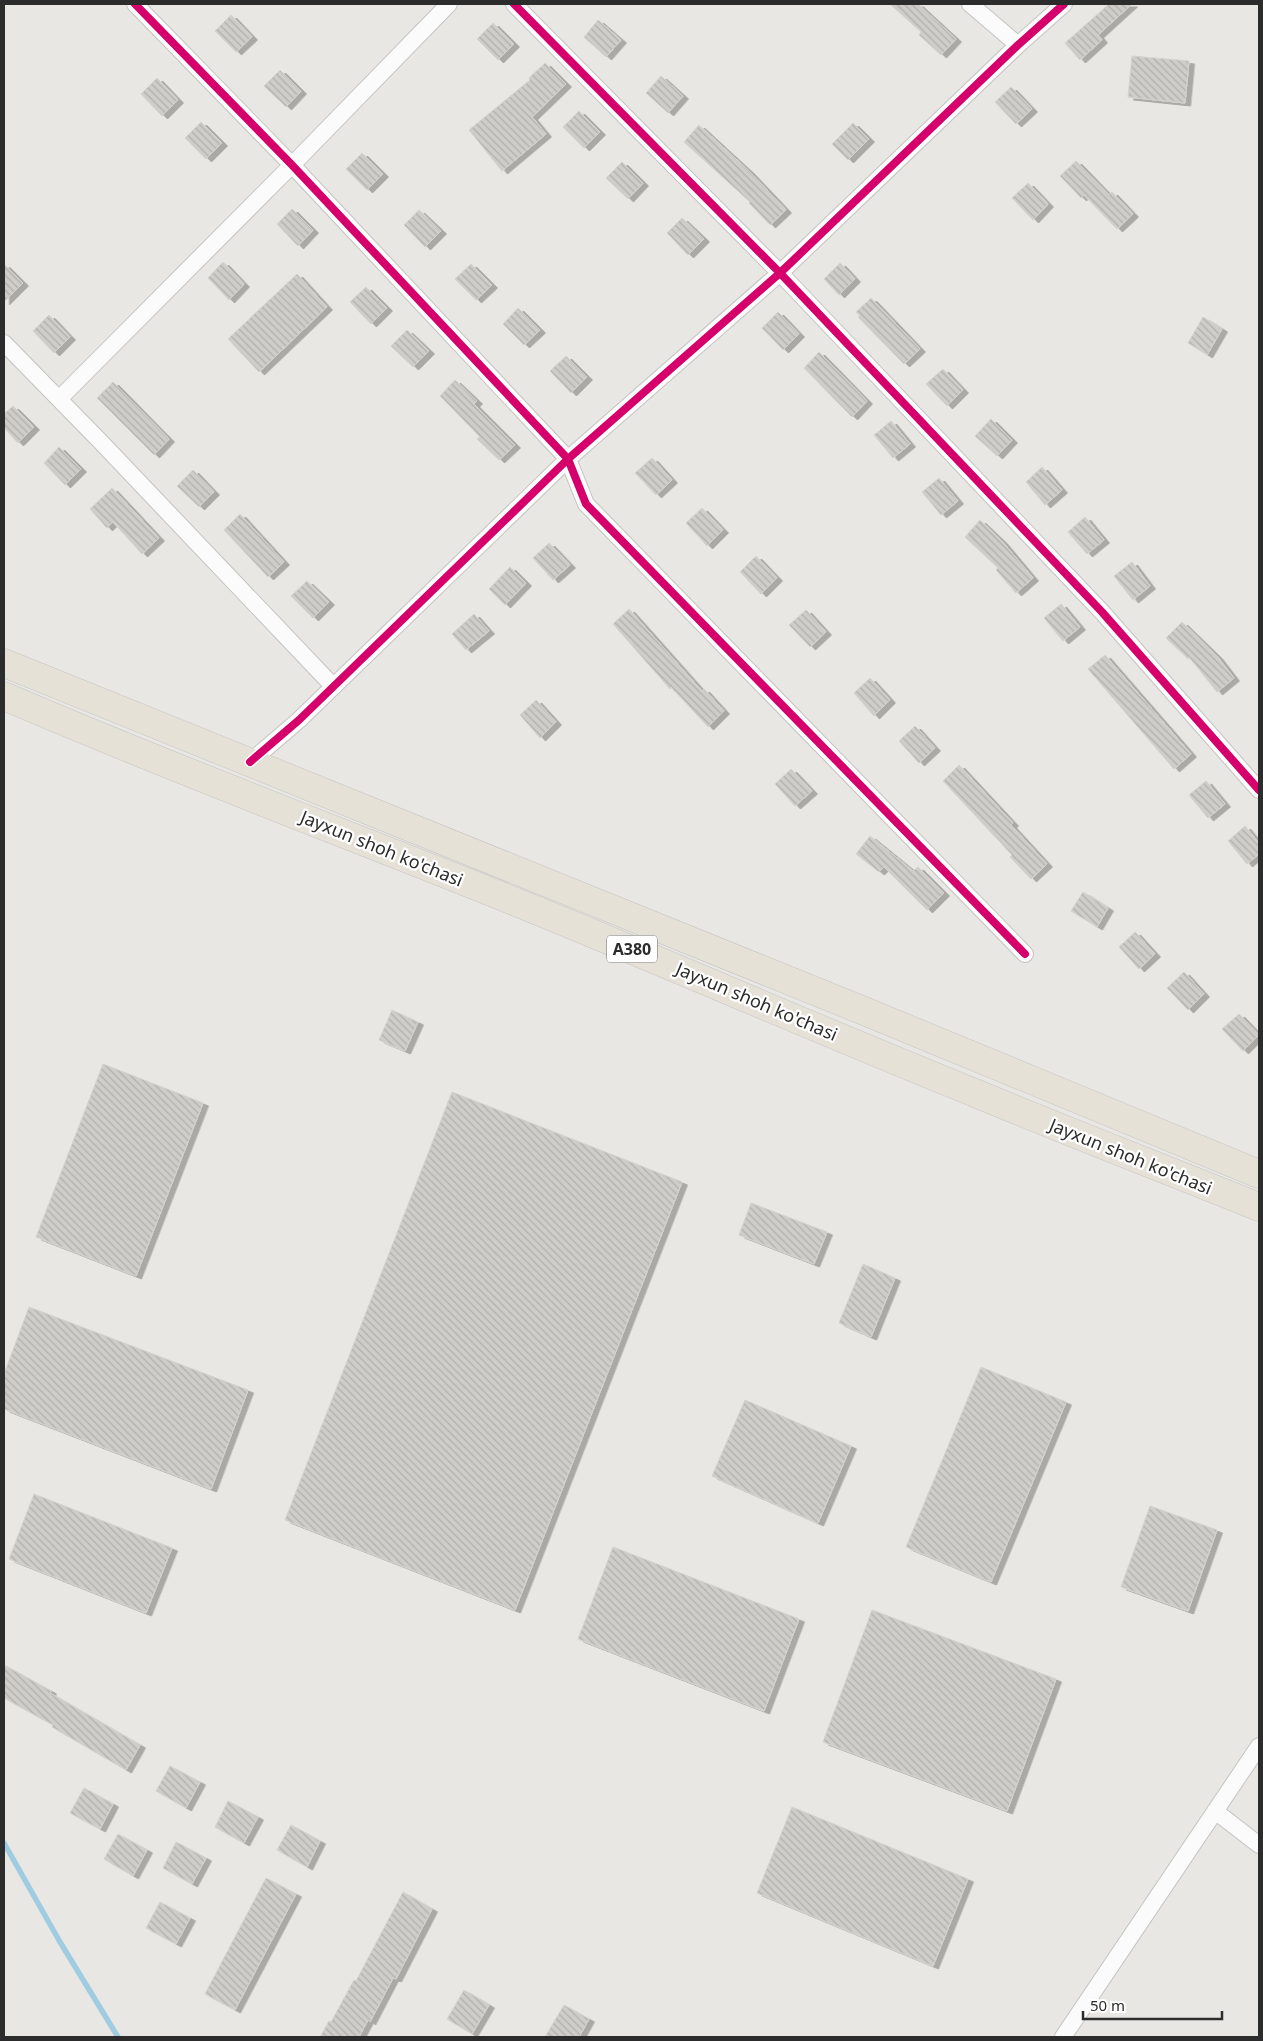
<svg xmlns="http://www.w3.org/2000/svg" width="1263" height="2041" viewBox="0 0 1263 2041" font-family="'Noto Sans',sans-serif">
<defs>
<pattern id="building-back-hatch" width="6" height="6" patternUnits="userSpaceOnUse" patternTransform="scale(1.25)"><rect width="6" height="6" fill="#cecdc9"/><path d="M-1 5l2 2M0 0l6 6M5-1l2 2" fill="none" stroke="#b1b0ad"/></pattern>
<filter id="shadow"><feDropShadow dx="5.5" dy="3" stdDeviation="0" flood-color="#0004"/></filter>
</defs>
<rect width="100%" height="100%" fill="#e9e7e3"/>
<g fill="none" stroke-linecap="round" stroke-linejoin="round">
<path stroke="#a0cce2" stroke-width="5.5" d="M4,1843L60,1942L118,2037"/>
</g>
<path fill="url(#building-back-hatch)" stroke="#d4d2cf" filter="url(#shadow)" d="M890,4H918L956,39L941,55L919,35L921,32Z
M1109,4H1132L1098,35L1102,40L1080,60L1065,43Z
M231,15L252,37L236,52L215,31Z
M598,20L621,40L606,57L584,37Z
M493,23L514,44L498,60L477,39Z
M1132,56L1189,61L1185,103L1128,97Z
M545,63L566,84L532,117L546,134L502,171L469,130L530,80L529,78Z
M280,70L301,91L286,107L264,86Z
M661,76L683,96L668,113L646,93Z
M157,78L178,100L162,116L141,94Z
M1011,87L1032,109L1016,124L995,102Z
M579,111L600,132L584,148L563,127Z
M201,122L222,143L206,159L185,138Z
M853,123L869,139L848,160L832,144Z
M699,125L749,171L786,210L770,225L749,203L750,202L684,142Z
M362,153L383,174L367,190L346,169Z
M1076,161L1109,195L1112,192L1133,214L1117,229L1084,195L1081,198L1060,176Z
M622,162L643,183L628,199L606,178Z
M1028,183L1048,204L1033,220L1012,198Z
M292,209L313,230L298,246L277,224Z
M419,210L441,231L425,247L404,225Z
M682,218L704,239L688,255L667,233Z
M223,262L244,284L229,300L208,278Z
M840,263L855,279L839,295L824,279Z
M4,264L23,283L4,302Z
M471,264L492,285L476,300L455,279Z
M297,274L327,307L259,372L228,339Z
M366,287L387,308L371,324L350,302Z
M871,298L920,349L904,364L858,317L860,316L856,312Z
M518,308L540,330L524,345L503,324Z
M778,312L799,334L783,350L762,328Z
M49,315L70,337L54,353L33,331Z
M1203,317L1222,329L1207,355L1188,343Z
M407,330L429,351L413,367L391,346Z
M819,352L867,401L852,417L804,368Z
M566,356L587,377L571,393L550,371Z
M943,369L963,390L947,406L926,384Z
M455,380L477,401L474,404L515,445L499,460L477,439L480,437L440,396Z
M113,382L169,439L154,455L97,398Z
M13,406L34,427L18,443L4,428V414Z
M991,419L1012,440L997,456L975,436Z
M891,421L910,444L893,458L874,435Z
M59,447L81,469L65,485L44,463Z
M652,458L672,480L656,495L635,473Z
M1042,467L1062,490L1045,505L1026,482Z
M193,470L214,492L199,507L177,486Z
M939,478L958,501L941,515L922,492Z
M112,488L159,538L142,554L113,522L107,528L90,509Z
M702,508L723,530L707,546L686,523Z
M240,514L284,562L268,577L224,530Z
M1085,517L1104,540L1087,554L1068,532Z
M980,520L1002,541L1033,578L1016,593L996,570L998,568L965,537Z
M549,543L570,565L553,580L533,558Z
M756,556L777,578L761,594L740,572Z
M1132,562L1150,586L1133,600L1114,576Z
M510,567L526,583L505,605L489,589Z
M307,581L329,602L313,618L291,596Z
M1061,604L1080,627L1063,641L1044,618Z
M629,609L702,691L704,689L724,711L708,727L671,687L670,689L613,624Z
M806,610L826,632L810,647L789,625Z
M474,614L489,631L466,650L452,634Z
M1182,622L1217,656L1234,678L1217,692L1189,657L1188,659L1166,638Z
M1105,655L1191,754L1174,769L1088,669Z
M870,678L890,700L874,716L854,693Z
M536,700L556,722L540,738L520,715Z
M915,726L935,748L919,763L899,741Z
M959,765L1013,823L1011,825L1047,864L1031,879L1010,857L1012,855L943,781Z
M791,769L812,791L795,806L775,784Z
M1206,781L1225,804L1208,818L1189,795Z
M1245,826L1259,843V854L1247,864L1228,841Z
M870,836L913,871L918,867L944,893L927,910L884,867L879,872L856,854Z
M1083,892L1108,908L1097,927L1071,911Z
M1135,932L1155,954L1139,969L1119,947Z
M1184,972L1204,994L1188,1010L1167,988Z
M392,1010L418,1022L405,1051L379,1040Z
M1239,1014L1259,1035L1243,1051L1222,1029Z
M103,1064L203,1103L136,1276L36,1237Z
M452,1092L682,1182L515,1610L285,1520Z
M751,1203L827,1232L814,1264L739,1235Z
M863,1264L895,1278L871,1337L839,1323Z
M29,1307L248,1390L211,1489L4,1409V1374Z
M981,1367L1066,1402L991,1582L906,1547Z
M745,1400L851,1446L818,1523L712,1476Z
M34,1494L172,1548L146,1613L9,1559Z
M1150,1506L1217,1530L1188,1611L1121,1587Z
M613,1547L799,1619L764,1711L578,1639Z
M872,1610L1056,1679L1007,1811L823,1742Z
M4,1665L51,1691L50,1693L140,1745L126,1770L52,1727L53,1725L4,1698Z
M170,1766L200,1782L186,1808L156,1791Z
M84,1788L113,1804L100,1829L70,1813Z
M228,1801L258,1817L244,1843L215,1827Z
M792,1807L968,1879L933,1966L757,1893Z
M291,1825L320,1841L307,1867L277,1850Z
M118,1834L147,1850L133,1876L104,1859Z
M176,1842L206,1858L192,1884L163,1868Z
M266,1878L296,1894L235,2010L205,1994Z
M403,1892L432,1909L396,1979L393,1978L370,2022L368,2020L359,2037H320L329,2021L331,2022L354,1980L356,1981Z
M160,1902L190,1918L176,1944L146,1928Z
M464,1990L489,2005L472,2034L447,2019Z
M564,2005L589,2019L579,2037H545Z"/>
<g fill="none" stroke-linecap="round" stroke-linejoin="round">
<defs>
<path id="minor" d="M135,4L292,165L568,459L586,504L1025,954
M514,4L780,273L1102,612L1259,790
M970,4L1018,45
M4,343L98,439L333,686
M59,399L292,165L449,4
M250,762L299,720L568,459L780,273L1018,45L1064,4
M1215,1811L1259,1845
M1063,2037L1259,1746"/>
<path id="trunk" d="M4,663L869,1013L1259,1174
M4,696C173,769 345,833 516,902C669,964 821,1031 975,1093C1069,1132 1165,1169 1259,1207"/>
</defs>
<use href="#minor" stroke="#c4c3c3" stroke-width="18"/>
<use href="#trunk" stroke="#c5c4c2" stroke-width="29"/>
<use href="#minor" stroke="#fcfbfb" stroke-width="16"/>
<use href="#trunk" stroke="#e6e1d7" stroke-width="28"/>
<defs>
<path id="cycleway" d="M135,4L292,165L568,459L586,504L1025,954
M514,4L780,273L1102,612L1259,790
M250,762L299,720L568,459L780,273L1018,45L1064,4"/>
</defs>
<use href="#cycleway" stroke="#fff" stroke-width="11"/>
<use href="#cycleway" stroke="#d6006c" stroke-width="8"/>
</g>
<g text-anchor="middle" dominant-baseline="central" stroke-width="4.5" stroke-linejoin="round" paint-order="stroke">
<rect fill="#fff" stroke="#6b6b6b" stroke-width="1" x="607" y="935.5" width="50" height="27" rx="4"/>
<g font-size="16" font-weight="bold" fill="#2c2c2c">
<text x="632" y="949">A380</text>
</g>
<g font-size="18" fill="#2c2c2c" stroke="#fff">
<text transform="translate(382 848) rotate(22)">Jayxun shoh ko'chasi</text>
<text transform="translate(757 1001) rotate(23)">Jayxun shoh ko'chasi</text>
<text transform="translate(1131 1156) rotate(22)">Jayxun shoh ko'chasi</text>
</g>
</g>
<rect width="1263" height="2041" fill="none" stroke="#2c2c2c" stroke-width="10"/>
<path d="M1083 2011v8h139v-8" fill="none" stroke="#2c2c2c" stroke-width="2.5"/>
<text x="1090" y="2011" font-size="15" fill="#2c2c2c" stroke="#ffffff" stroke-width="4" paint-order="stroke">50 m</text>
</svg>
